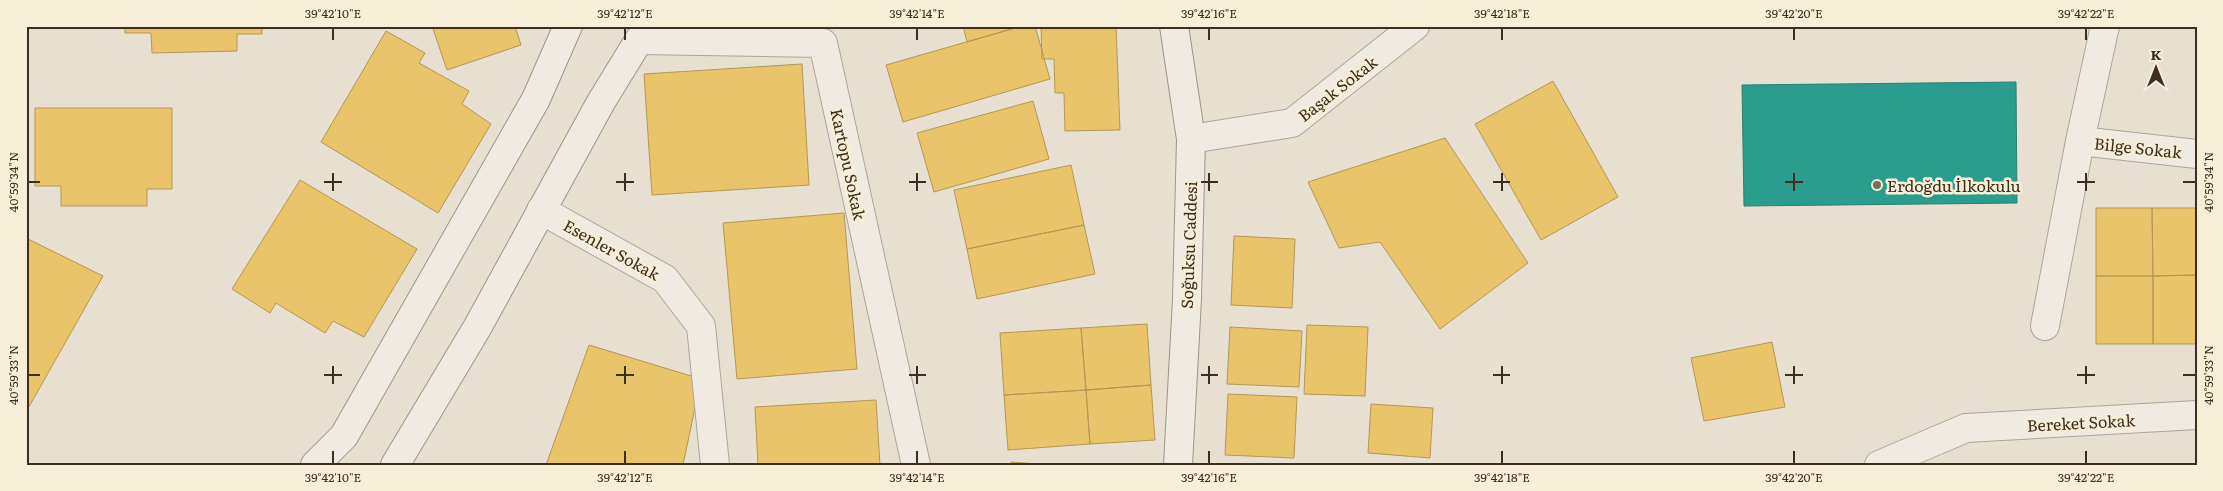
<svg xmlns="http://www.w3.org/2000/svg" width="2223" height="491" viewBox="0 0 2223 491" font-family="Literata,serif">
<rect width="100%" height="100%" fill="#e7e0d1"/>
<path fill="#e9c46a" stroke="#b59754" d="M125,26H262V34H237V51L152,53L151,33H125Z
M432,26H515L521,45L447,70Z
M963,26H1022L967,42Z
M1022,26H1035L1050,79L903,122L886,65Z
M1041,26H1116L1120,130L1065,131L1064,93H1055L1054,59H1042Z
M386,31L425,53L419,63L469,91L462,104L491,124L438,213L321,142Z
M802,64L809,185L652,195L644,74Z
M1553,81L1618,197L1541,240L1475,124Z
M1033,101L1049,159L934,192L917,133Z
M35,108H172V189H147V206H61V186H35Z
M1445,138L1528,263L1440,329L1380,242L1339,248L1308,182Z
M1071,165L1084,225L967,249L954,190Z
M300,180L417,249L364,337L333,321L325,333L276,303L270,313L232,289Z
M2096,208H2152L2153,276H2096Z
M2152,208H2197V275L2153,276Z
M844,213L857,369L737,379L723,223Z
M1084,225L1095,274L977,299L967,249Z
M1234,236L1295,239L1292,308L1231,305Z
M26,238L103,276L26,412Z
M2197,275V344H2153V276Z
M2096,276H2153V344H2096Z
M1147,324L1151,385L1086,390L1081,328Z
M1307,325L1368,327L1365,396L1304,394Z
M1230,327L1302,331L1299,387L1227,384Z
M1081,328L1086,390L1004,395L1000,333Z
M1772,342L1785,407L1704,421L1691,358Z
M589,345L701,379L683,465H546Z
M1151,385L1155,440L1090,444L1086,390Z
M1086,390L1090,444L1008,450L1004,395Z
M1228,394L1297,397L1294,458L1225,455Z
M876,400L880,465H758L755,407Z
M1371,404L1433,408L1430,458L1368,453Z
M1011,462L1051,465H1011Z"/>
<path fill="#2a9d8f" stroke="#307c6e" d="M2016,82L2017,203L1744,206L1742,85Z"/>
<g fill="none" stroke-linecap="round" stroke-linejoin="round">
<defs>
<path id="street" d="M639,40L823,43L916,465
M1191,139L1292,123L1415,26
M2080,141L2197,154
M541,210L665,279L701,326L715,465
M2045,326L2080,141L2105,26
M1879,465L1966,428L2197,415"/>
<path id="secondary" d="M1174,26L1191,139L1187,299L1178,465
M315,465L344,436L536,99L568,26
M395,465L477,328L601,102L639,40L650,26"/>
</defs>
<use href="#street" stroke="#ada599" stroke-width="30"/>
<use href="#secondary" stroke="#9c958a" stroke-width="30"/>
<use href="#street" stroke="#efebe3" stroke-width="28"/>
<use href="#secondary" stroke="#efebe3" stroke-width="28"/>
</g>
<path fill="none" stroke="#3d2e20" stroke-width="2" d="M333,28V40M625,28V40M917,28V40M1209,28V40M1502,28V40M1794,28V40M2086,28V40M333,173V191M625,173V191M917,173V191M1209,173V191M1502,173V191M1794,173V191M2086,173V191M28,182H40M324,182H342M616,182H634M909,182H926M1201,182H1218M1493,182H1510M1785,182H1803M2077,182H2095M2183,182H2196M333,366V384M625,366V384M917,366V384M1209,366V384M1502,366V384M1794,366V384M2086,366V384M28,375H40M324,375H342M616,375H634M909,375H926M1201,375H1218M1493,375H1510M1785,375H1803M2077,375H2095M2183,375H2196M333,451V464M625,451V464M917,451V464M1209,451V464M1502,451V464M1794,451V464M2086,451V464"/>
<circle fill="#786c5e" stroke="#f7eed8" stroke-width="2" cx="1877" cy="185" r="5"/>
<g text-anchor="middle" dominant-baseline="central" stroke-width="5" stroke-linejoin="round" paint-order="stroke">
<g font-size="16" fill="#3d2e20" stroke="#f7eed8">
<text transform="translate(1337 88) rotate(-38)">Başak Sokak</text>
<text transform="translate(2138 147) rotate(6)">Bilge Sokak</text>
<text transform="translate(849 164) rotate(78)">Kartopu Sokak</text>
<text transform="translate(1188 245) rotate(-88)">Soğuksu Caddesi</text>
<text transform="translate(612 249) rotate(29)">Esenler Sokak</text>
<text transform="translate(2081 422) rotate(-3)">Bereket Sokak</text>
</g>
<g font-size="16" fill="#3d2e20" stroke="#f7eed8" text-anchor="start">
<text x="1887" y="185">Erdoğdu İlkokulu</text>
</g>
</g>
<rect width="2223" height="491" fill="none" stroke="#f7eed8" stroke-width="55"/>
<g transform="translate(2156 68)" stroke="#f7eed8" stroke-width="4" paint-order="stroke">
<path d="M0-4L9 19L0 12L-9 19Z" fill="#3d2e20"/>
<text y="-8" font-size="14" font-weight="bold" text-anchor="middle" fill="#3d2e20">K</text>
</g>
<rect x="28" y="28" width="2168" height="436" fill="none" stroke="#3d2e20" stroke-width="2"/>
<g font-size="12" text-anchor="middle" fill="#3d2e20">
<text x="333" y="18">39°42'10"E</text>
<text x="625" y="18">39°42'12"E</text>
<text x="917" y="18">39°42'14"E</text>
<text x="1209" y="18">39°42'16"E</text>
<text x="1502" y="18">39°42'18"E</text>
<text x="1794" y="18">39°42'20"E</text>
<text x="2086" y="18">39°42'22"E</text>
<text transform="translate(14 182) rotate(-90)" y="4">40°59'34"N</text>
<text transform="translate(2209 182) rotate(-90)" y="4">40°59'34"N</text>
<text transform="translate(14 375) rotate(-90)" y="4">40°59'33"N</text>
<text transform="translate(2209 375) rotate(-90)" y="4">40°59'33"N</text>
<text x="333" y="482">39°42'10"E</text>
<text x="625" y="482">39°42'12"E</text>
<text x="917" y="482">39°42'14"E</text>
<text x="1209" y="482">39°42'16"E</text>
<text x="1502" y="482">39°42'18"E</text>
<text x="1794" y="482">39°42'20"E</text>
<text x="2086" y="482">39°42'22"E</text>
</g>
</svg>
